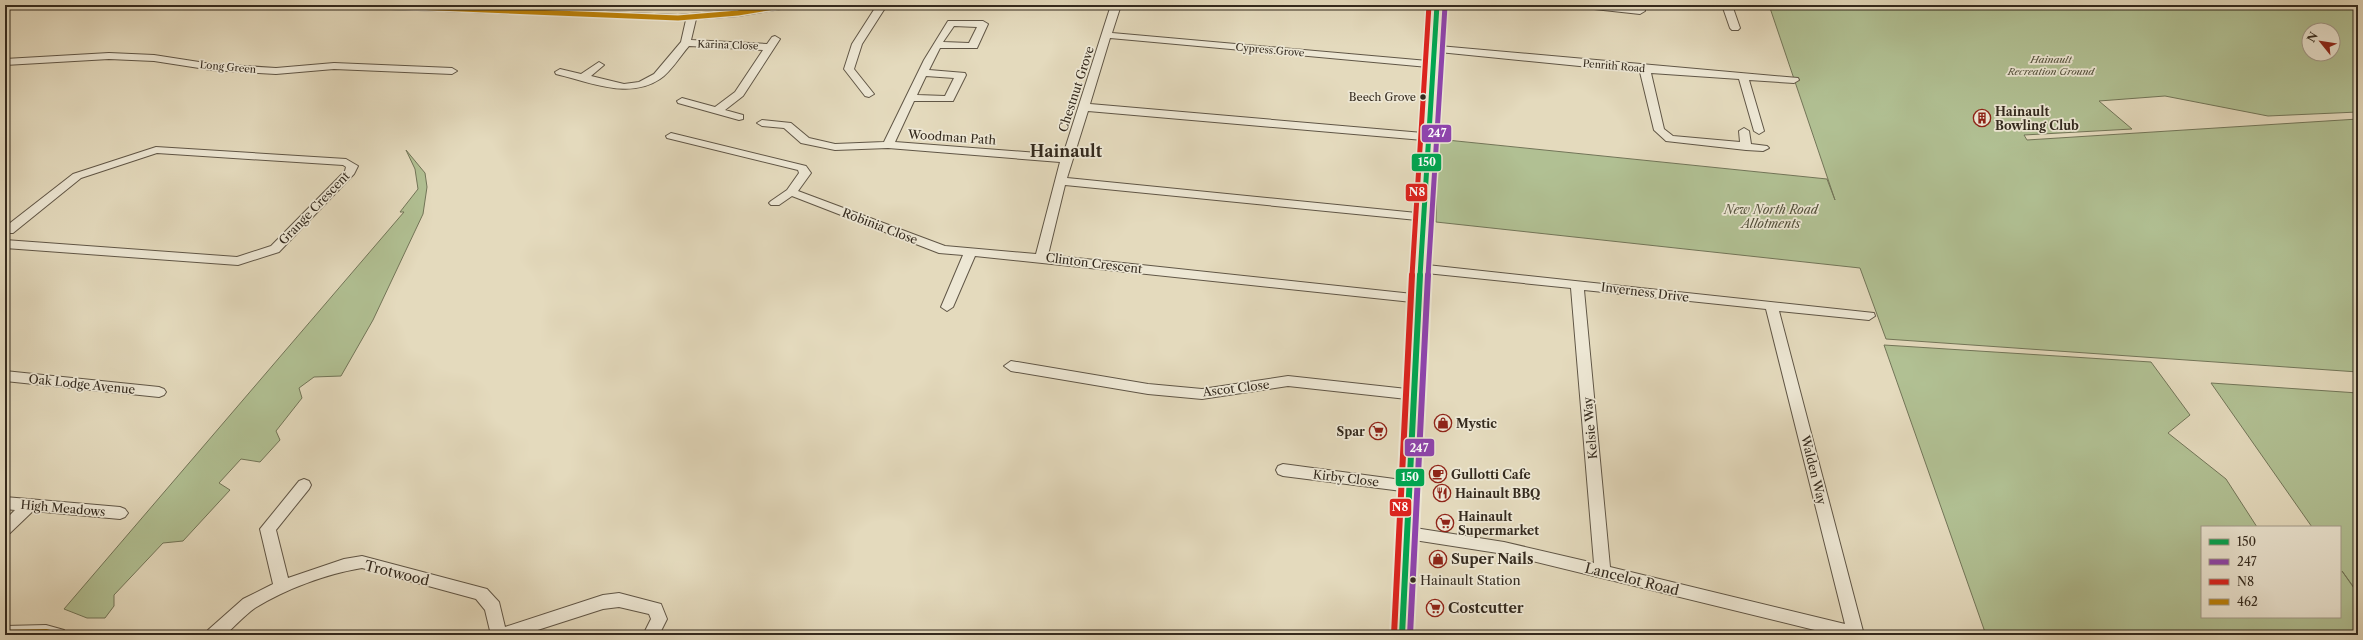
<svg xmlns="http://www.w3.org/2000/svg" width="2363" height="640" viewBox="0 0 2363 640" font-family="'Libre Caslon Text',serif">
<rect width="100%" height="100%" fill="#e4dabd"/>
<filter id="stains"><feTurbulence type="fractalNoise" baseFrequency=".005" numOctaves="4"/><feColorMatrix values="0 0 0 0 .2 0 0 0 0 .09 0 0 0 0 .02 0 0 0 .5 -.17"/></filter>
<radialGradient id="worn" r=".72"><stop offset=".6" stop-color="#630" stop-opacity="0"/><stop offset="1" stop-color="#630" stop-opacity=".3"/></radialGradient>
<path fill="#b1c093" stroke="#727558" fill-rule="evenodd" d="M1769,5H2358V112L2268,116L2165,96L2099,101L2132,129L2024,135L2027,140L2358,119V372L1886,339L1860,268L1436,222L1437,139L1827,179L1835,200ZM2309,30H2333V54H2309Z
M406,150L425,173L427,187L423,214L373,320L341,376L314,377L299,388L302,398L276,431L280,440L260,462L241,459L219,483L230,490L183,541L163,543L114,595V606L105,618H87L64,609L404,212H400L418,189L415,169Z
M1884,345L2151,362L2190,415L2168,433L2226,479L2257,527H2202V617H2340V527H2312L2211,383L2358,393V593L2342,571L2358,594V635H1986Z"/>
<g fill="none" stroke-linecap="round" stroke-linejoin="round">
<defs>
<path id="minor" d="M360,5H434L678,15L738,10L769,5H792L787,8L738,16L696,19L691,40L767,44L772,37L775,36L780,39L743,96L725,110L743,115V119L739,120L678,103L677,101L682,98L715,107L735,92L763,50L689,46C680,56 671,72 660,79C629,100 590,82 556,74L555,72L560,69L581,74L599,62L604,65L591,76L624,84L639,82L654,74L681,42L686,20L365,8Z
M877,5H887L862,44L854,69L874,94L869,97L865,96L844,69L852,44Z
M1111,5H1121L1112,33L1428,61L1432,5H1442L1439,46L1798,78L1799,80L1794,83L1749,80L1764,131L1759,134L1754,131L1739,79L1651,73L1664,129L1673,136L1740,142L1739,131L1744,128L1749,131L1751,144L1767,146L1769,148L1763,151L1746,150L1666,141L1654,130L1640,72L1439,52L1427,265L1874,313L1875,316L1869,320L1779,311L1864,635H1835L1504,554L1414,540L1410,635H1394L1402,491L1283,476L1278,474L1276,470L1278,466L1283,464L1402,480L1407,399L1288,386L1202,399L1148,394L1011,371L1004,366L1011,361L1148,384L1202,389L1288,376L1407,389L1412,302L975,256L953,307L947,311L941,307L963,255L939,253L792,196L779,205H771L769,203L771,201L787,190L799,173L798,170L667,138L666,136L671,133L806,166L811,173L798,191L945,246L1036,254L1060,162L888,148L835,150L801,143L784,128L762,126L757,123L762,120L791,123L809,138L835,144L884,142L924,60L948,21H983L988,24L977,48H940L929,70L965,73L966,75L953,101H914L895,142L1063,155ZM954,26L977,27L969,43L943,42ZM1110,38L1428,67L1423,133L1090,104ZM926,76L954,78L945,96L917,95ZM1088,111L1423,140L1417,213L1067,178ZM1065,185L1417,220L1413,294L1048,255ZM1426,273L1571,288L1594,563L1504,542L1415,528ZM1584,290L1766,309L1845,624L1610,567Z
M1580,5L1635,8L1634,5H1644L1645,11L1640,14L1585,8Z
M1722,5H1732L1740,28L1738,30H1732L1730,28Z
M109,53L154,55L212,64L276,68L334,63L452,68L457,71L452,74L334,69L276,74L212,70L154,61L109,59L5,65V59Z
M156,147L346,159L358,166L354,174L279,252L238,265L5,248V240L237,257L271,246L345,171L346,167L343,165L157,153L81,178L13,233H5V227L73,174Z
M5,371L159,387L164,389L166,392L164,395L159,397L5,381Z
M304,479L309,481L311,485L309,489L276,530L288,578L344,559L362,556L487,589L499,602L505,627L603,595L619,593L661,604L667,619L659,635H643L651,619L649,614L619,607L603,609L522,635H491L485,610L476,599L362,568C326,574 286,589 255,608C245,615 235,626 225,635H206L208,630L243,599L273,584L260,529L299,481Z
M5,497L120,507L125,509L128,513L125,517L120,519L33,511L10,533L5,535V520L15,510L5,509Z
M46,625L64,630L66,635H5V626Z"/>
</defs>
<use href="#minor" stroke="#605646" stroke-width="2"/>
<use href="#minor" fill="#ede7d4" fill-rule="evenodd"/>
<defs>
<path id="bus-1-far1" d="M1420,276L1437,5"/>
<path id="bus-1" d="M1402,635L1420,275"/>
<path id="bus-2-far1" d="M1428,276L1445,6"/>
<path id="bus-2" d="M1410,635L1428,275"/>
<path id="bus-3-far1" d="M1412,276L1429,5"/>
<path id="bus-3" d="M1394,635L1412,275"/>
<path id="bus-4-far1" d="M365,5L678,18L738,13L787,5"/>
<path id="bus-4" d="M5,633L46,632L58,635"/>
</defs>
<use href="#bus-1-far1" stroke="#ede7d4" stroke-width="8"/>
<use href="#bus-1" stroke="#ede7d4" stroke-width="10"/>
<use href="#bus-2-far1" stroke="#ede7d4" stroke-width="8"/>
<use href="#bus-2" stroke="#ede7d4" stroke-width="10"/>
<use href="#bus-3-far1" stroke="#ede7d4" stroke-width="8"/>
<use href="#bus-3" stroke="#ede7d4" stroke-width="10"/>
<use href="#bus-4-far1" stroke="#ede7d4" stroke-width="8"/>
<use href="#bus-4" stroke="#ede7d4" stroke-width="10"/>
<use href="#bus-1-far1" stroke="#00a651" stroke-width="5"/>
<use href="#bus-1" stroke="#00a651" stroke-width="6"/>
<use href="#bus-2-far1" stroke="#8e44ad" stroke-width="5"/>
<use href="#bus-2" stroke="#8e44ad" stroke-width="6"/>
<use href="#bus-3-far1" stroke="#dc241f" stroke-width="5"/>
<use href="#bus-3" stroke="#dc241f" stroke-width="6"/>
<use href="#bus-4-far1" stroke="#bc8109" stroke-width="5"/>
<use href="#bus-4" stroke="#bc8109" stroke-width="6"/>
</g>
<defs>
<symbol id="building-ring" viewBox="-11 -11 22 22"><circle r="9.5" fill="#ede7d4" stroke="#8f2418" stroke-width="1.5"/><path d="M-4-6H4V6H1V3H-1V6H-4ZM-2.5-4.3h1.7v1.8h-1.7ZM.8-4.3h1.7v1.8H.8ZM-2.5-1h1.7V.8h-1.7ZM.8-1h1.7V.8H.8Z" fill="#8f2418"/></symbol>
<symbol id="shop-ring" viewBox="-11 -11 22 22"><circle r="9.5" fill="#ede7d4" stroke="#8f2418" stroke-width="1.5"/><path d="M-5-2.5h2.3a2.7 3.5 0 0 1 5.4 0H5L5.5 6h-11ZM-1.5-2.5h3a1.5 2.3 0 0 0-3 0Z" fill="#8f2418"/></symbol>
<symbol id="supermarket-ring" viewBox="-11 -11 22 22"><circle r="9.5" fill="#ede7d4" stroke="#8f2418" stroke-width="1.5"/><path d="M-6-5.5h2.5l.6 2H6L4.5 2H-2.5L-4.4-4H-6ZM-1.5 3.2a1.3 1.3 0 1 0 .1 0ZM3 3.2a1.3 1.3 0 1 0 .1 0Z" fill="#8f2418"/></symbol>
<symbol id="cafe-ring" viewBox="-11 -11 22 22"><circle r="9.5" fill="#ede7d4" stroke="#8f2418" stroke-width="1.5"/><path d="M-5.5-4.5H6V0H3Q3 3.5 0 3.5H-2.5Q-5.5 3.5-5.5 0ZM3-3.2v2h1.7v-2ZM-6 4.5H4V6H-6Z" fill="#8f2418"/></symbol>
<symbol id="restaurant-ring" viewBox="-11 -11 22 22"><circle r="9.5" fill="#ede7d4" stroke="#8f2418" stroke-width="1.5"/><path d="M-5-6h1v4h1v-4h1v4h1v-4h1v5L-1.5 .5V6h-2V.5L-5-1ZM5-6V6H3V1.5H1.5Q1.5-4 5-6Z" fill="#8f2418"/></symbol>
</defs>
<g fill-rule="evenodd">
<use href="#building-ring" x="1972" y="108" width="20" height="20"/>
<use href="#shop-ring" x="1433" y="413" width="20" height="20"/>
<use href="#supermarket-ring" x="1368" y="421" width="20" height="20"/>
<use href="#cafe-ring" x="1428" y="464" width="20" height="20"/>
<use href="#restaurant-ring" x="1432" y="483" width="20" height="20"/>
<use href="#supermarket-ring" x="1435" y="513" width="20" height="20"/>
<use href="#shop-ring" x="1428" y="549" width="20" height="20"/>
<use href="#supermarket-ring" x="1425" y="598" width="20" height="20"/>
</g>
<g fill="#342a1e" stroke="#ede7d4" stroke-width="1.5">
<circle cx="1423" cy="97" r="3.5"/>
<circle cx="1413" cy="580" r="3.5"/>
</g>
<g text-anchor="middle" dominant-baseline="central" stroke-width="3.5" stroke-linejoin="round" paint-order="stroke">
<g font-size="10" fill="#342a1e" stroke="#ede7d4">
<text transform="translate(728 45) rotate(2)">Karina Close</text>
<text transform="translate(1270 50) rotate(5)">Cypress Grove</text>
<text transform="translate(1614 66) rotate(5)">Penrith Road</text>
<text transform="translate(228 67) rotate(5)">Long Green</text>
</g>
<g font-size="10" font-style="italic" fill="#53503b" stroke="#ede7d4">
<text x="2051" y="59">Hainault<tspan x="2051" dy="12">Recreation Ground</tspan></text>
</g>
<g font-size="11" fill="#342a1e" stroke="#ede7d4" text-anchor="end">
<text x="1416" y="97">Beech Grove</text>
</g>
<g font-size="12" fill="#342a1e" stroke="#ede7d4">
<text transform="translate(1076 89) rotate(-72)">Chestnut Grove</text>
<text transform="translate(952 137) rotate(4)">Woodman Path</text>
<text transform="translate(314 208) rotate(-46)">Grange Crescent</text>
<text transform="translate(880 226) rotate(21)">Robinia Close</text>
<text transform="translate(1094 263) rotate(7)">Clinton Crescent</text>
<text transform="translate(1645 292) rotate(7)">Inverness Drive</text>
<text transform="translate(82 384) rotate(6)">Oak Lodge Avenue</text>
<text transform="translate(1236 388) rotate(-7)">Ascot Close</text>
<text transform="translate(1590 428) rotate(-95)">Kelsie Way</text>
<text transform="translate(1814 470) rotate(76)">Walden Way</text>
<text transform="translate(1346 478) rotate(7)">Kirby Close</text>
<text transform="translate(63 508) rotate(5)">High Meadows</text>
</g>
<g font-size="12" font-weight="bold" fill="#342a1e" stroke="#ede7d4" text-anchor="start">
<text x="1995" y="111">Hainault<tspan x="1995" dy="14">Bowling Club</tspan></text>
<text x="1456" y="423">Mystic</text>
<text x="1365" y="431" text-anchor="end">Spar</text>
<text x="1451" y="474">Gullotti Cafe</text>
<text x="1455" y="493">Hainault BBQ</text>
<text x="1458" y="516">Hainault<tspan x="1458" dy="14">Supermarket</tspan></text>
</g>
<g font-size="12" font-style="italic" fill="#53503b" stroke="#ede7d4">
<text x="1771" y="209">New North Road<tspan x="1771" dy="14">Allotments</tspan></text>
</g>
<g font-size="13" fill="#342a1e" stroke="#ede7d4" text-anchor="start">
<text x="1420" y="580">Hainault Station</text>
</g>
<g font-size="14" font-weight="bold" fill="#342a1e" stroke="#ede7d4" text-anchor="start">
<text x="1451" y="559">Super Nails</text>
<text x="1448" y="608">Costcutter</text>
</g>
<g font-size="14" fill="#342a1e" stroke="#ede7d4">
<text transform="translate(397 573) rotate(14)">Trotwood</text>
<text transform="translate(1632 579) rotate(14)">Lancelot Road</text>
</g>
<g font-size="16" font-weight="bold" fill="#342a1e" stroke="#ede7d4">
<text x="1066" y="151">Hainault</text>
</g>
</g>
<g stroke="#ede7d4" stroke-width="1.5">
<rect x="1421" y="124" width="31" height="19" rx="4" fill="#8e44ad"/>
<rect x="1411" y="153" width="31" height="19" rx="4" fill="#00a651"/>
<rect x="1405" y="183" width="23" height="19" rx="4" fill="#dc241f"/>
<rect x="1404" y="438" width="31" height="19" rx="4" fill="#8e44ad"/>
<rect x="1395" y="468" width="30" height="19" rx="4" fill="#00a651"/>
<rect x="1389" y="498" width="23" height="19" rx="4" fill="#dc241f"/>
</g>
<g font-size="11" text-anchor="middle" font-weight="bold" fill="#fff">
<text x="1437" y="137">247</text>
<text x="1427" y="166">150</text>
<text x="1417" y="196">N8</text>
<text x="1419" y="452">247</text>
<text x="1410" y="481">150</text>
<text x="1400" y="511">N8</text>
</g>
<rect width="2363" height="640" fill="none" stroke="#e4dabd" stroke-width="20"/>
<rect x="6" y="6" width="2351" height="628" fill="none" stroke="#342a1e" stroke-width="2"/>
<rect x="10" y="10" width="2343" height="620" fill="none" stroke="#342a1e"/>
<rect x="2201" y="526" width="140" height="92" fill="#ede7d4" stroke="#a39b8b"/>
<rect x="2209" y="539" width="20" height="6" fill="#00a651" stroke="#a39b8b"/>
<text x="2237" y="546" font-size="12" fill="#342a1e">150</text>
<rect x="2209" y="559" width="20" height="6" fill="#8e44ad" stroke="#a39b8b"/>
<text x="2237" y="566" font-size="12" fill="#342a1e">247</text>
<rect x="2209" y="579" width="20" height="6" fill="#dc241f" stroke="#a39b8b"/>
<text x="2237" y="586" font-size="12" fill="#342a1e">N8</text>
<rect x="2209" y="599" width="20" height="6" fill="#bc8109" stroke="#a39b8b"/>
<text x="2237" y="606" font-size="12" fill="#342a1e">462</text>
<g transform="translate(2321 42) rotate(300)"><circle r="19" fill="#ede7d4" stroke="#a39b8b"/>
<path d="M0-3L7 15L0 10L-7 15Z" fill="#8f2418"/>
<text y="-6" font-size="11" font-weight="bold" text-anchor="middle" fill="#342a1e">N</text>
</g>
<rect width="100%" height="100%" filter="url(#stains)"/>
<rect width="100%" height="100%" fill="url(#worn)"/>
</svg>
